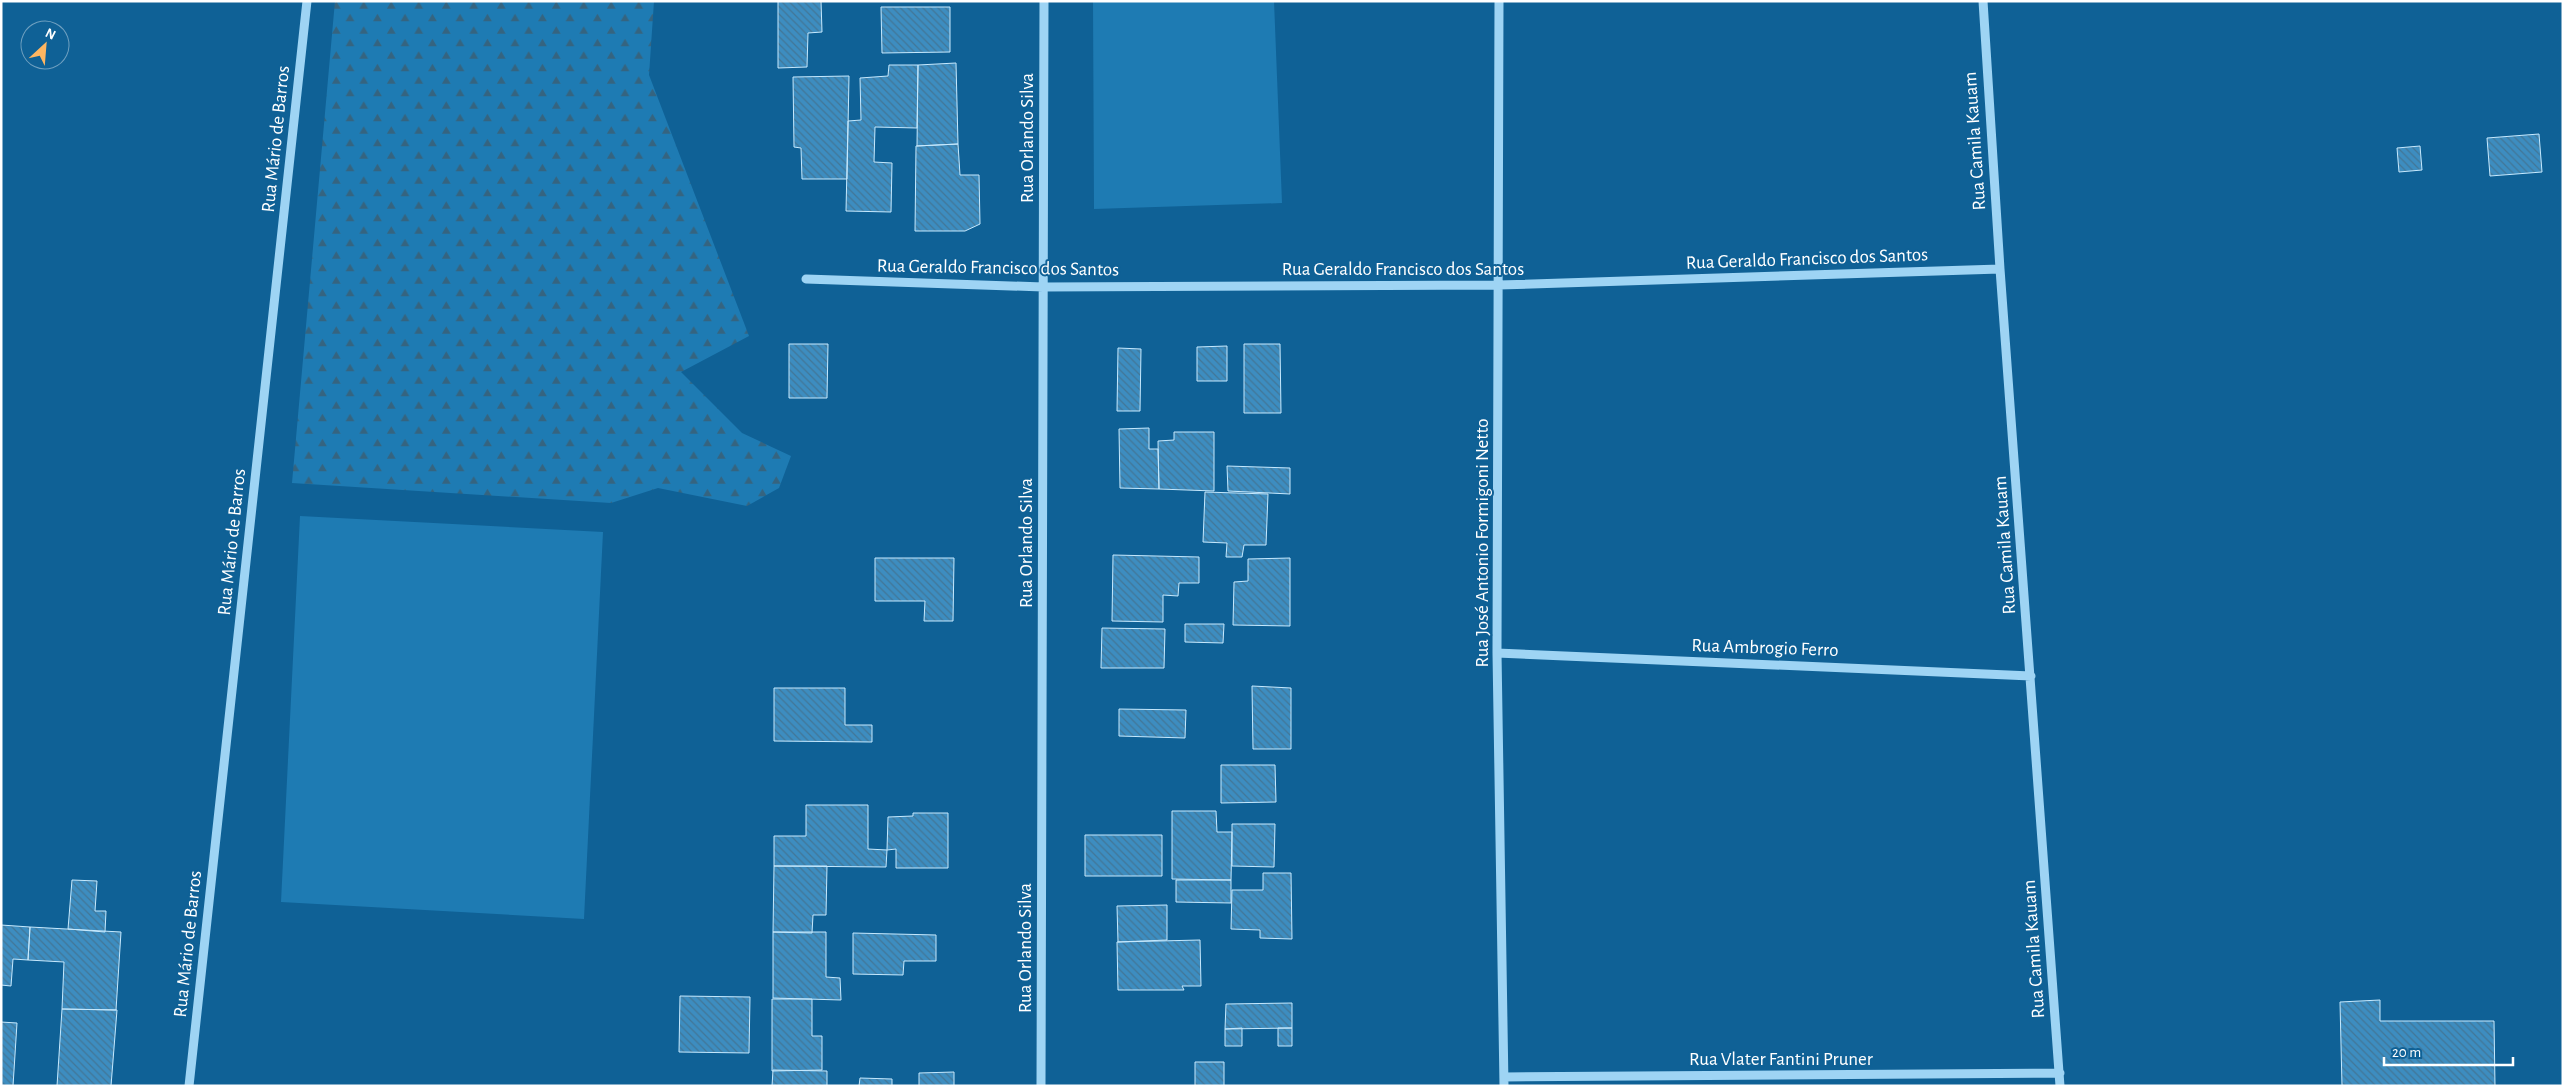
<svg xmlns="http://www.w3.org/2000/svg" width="2564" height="1087" viewBox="0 0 2564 1087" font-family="'Alegreya Sans',sans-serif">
<defs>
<pattern id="forest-firs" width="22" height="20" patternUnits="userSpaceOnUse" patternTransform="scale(1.25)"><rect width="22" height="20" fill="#1e7bb3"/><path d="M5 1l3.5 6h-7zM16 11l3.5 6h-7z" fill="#356480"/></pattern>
<pattern id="building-back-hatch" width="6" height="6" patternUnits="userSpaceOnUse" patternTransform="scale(1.25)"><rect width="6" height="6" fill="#3d8dc0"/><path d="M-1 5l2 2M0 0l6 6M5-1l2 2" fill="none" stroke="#427697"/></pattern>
</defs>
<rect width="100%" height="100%" fill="#0f6196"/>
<path fill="#1e7bb3" d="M1093,1H1274L1282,203L1094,209Z
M300,516L603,532L584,919L281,902Z"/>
<path fill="url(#forest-firs)" d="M335,1H654L649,75L749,336L681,372L742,433L791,456L779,488L747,506L658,488L611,503L292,483Z"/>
<path fill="url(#building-back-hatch)" stroke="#c6e9fe" d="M778,1H821L822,32L808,33L807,67L778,68Z
M881,7H950V52L882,53Z
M956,63L958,144L917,146L918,65Z
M889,65H918L917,128L875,127L874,162L892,163L891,212L846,211L848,121L861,120L860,78L888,76Z
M849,76L847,179H802L801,148L794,147L793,77Z
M2539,134L2542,172L2490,176L2487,138Z
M958,144L960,175H979L980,224L965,231H915L916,146Z
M2420,146L2422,170L2399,172L2397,148Z
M789,344H828L827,398H789Z
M1244,344H1280L1281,413H1244Z
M1227,346V381H1197V347Z
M1118,348L1141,349L1140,411H1117Z
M1149,428V449H1158L1159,489L1120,488L1119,429Z
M1174,432H1214V491L1159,489L1158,441L1174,440Z
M1227,466L1290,468V494L1228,491Z
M1205,492L1268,494L1266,545H1244L1242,557H1226L1227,543L1203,542Z
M1113,555L1199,557V583H1179L1178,596L1163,595V622L1112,621Z
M875,558H954L953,621H924L925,601H875Z
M1290,558V626L1233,625L1234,582L1248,581V559Z
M1185,624H1224L1223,643L1185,642Z
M1102,628L1165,629L1164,668H1101Z
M1252,686L1291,688V749H1253Z
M774,688H845V725H872V742L774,741Z
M1119,709L1186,710L1185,738L1119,736Z
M1221,765H1275L1276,802L1221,803Z
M806,805H868V849L887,850L886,867L774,866V836H806Z
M1172,811H1216L1217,832H1232L1231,880L1172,879Z
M913,813H948V868H896V849L887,850L888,817L913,816Z
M1232,824H1275L1274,867L1232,866Z
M1085,835H1162V876H1085Z
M774,866H827L826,915H813L812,933L773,932Z
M1263,873H1291L1292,939L1260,938V930L1231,929L1232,890H1263Z
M72,880L97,881L95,911H106L105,932L68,929Z
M1176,880H1231V903L1176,902Z
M1167,905V940L1118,942L1117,906Z
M1,925L30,927L28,960L13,959L11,986L1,985Z
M30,927L121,932L116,1010L62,1009L64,962L28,960Z
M773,932H826V977L840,978L841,1000L773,998Z
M853,933L936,935V961H904L903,975L853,974Z
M1200,940L1201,986H1182L1184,990H1118L1117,942Z
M680,996L750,997L749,1053L679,1052Z
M772,999H812V1036H822V1070L772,1071Z
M2380,1000V1021H2494L2495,1086H2342L2340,1002Z
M1292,1003V1028L1225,1029L1226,1004Z
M62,1009L117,1010L111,1086H57Z
M1,1022L17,1023L13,1086H1Z
M1242,1028V1046H1225V1029Z
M1278,1028H1292V1046H1278Z
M1195,1062H1224V1086H1195Z
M773,1070L827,1071V1086H772Z
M954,1072V1086H919V1073Z
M860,1078L892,1079V1086H859Z"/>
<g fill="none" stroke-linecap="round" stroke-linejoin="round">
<path stroke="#9ed4f4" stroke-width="9" d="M1499,1L1497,653L1504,1086
M1983,1L2000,269L2060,1086
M806,279L1043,287L1499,285L2000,269
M1497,653L2031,676
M1504,1077L2060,1073
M189,1086L307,1
M1041,1086L1044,1"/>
</g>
<g text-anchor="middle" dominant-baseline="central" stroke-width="4" stroke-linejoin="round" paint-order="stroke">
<g font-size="19" fill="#fff" stroke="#0f6196">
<text transform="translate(1027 138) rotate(-90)">Rua Orlando Silva</text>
<text transform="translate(276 139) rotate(-84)">Rua Mário de Barros</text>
<text transform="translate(1975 141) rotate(-94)">Rua Camila Kauam</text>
<text transform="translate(1807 259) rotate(-2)">Rua Geraldo Francisco dos Santos</text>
<text transform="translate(998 268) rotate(1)">Rua Geraldo Francisco dos Santos</text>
<text x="1403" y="269">Rua Geraldo Francisco dos Santos</text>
<text transform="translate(232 542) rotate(-84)">Rua Mário de Barros</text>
<text transform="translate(1026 543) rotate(-90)">Rua Orlando Silva</text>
<text transform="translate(1482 543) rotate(-90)">Rua José Antonio Formigoni Netto</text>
<text transform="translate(2005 545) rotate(-94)">Rua Camila Kauam</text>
<text transform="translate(1765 648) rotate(2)">Rua Ambrogio Ferro</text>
<text transform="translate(188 944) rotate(-84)">Rua Mário de Barros</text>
<text transform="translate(1025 948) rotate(-90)">Rua Orlando Silva</text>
<text transform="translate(2034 949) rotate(-94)">Rua Camila Kauam</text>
<text x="1781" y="1059">Rua Vlater Fantini Pruner</text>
</g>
</g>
<rect width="2564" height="1087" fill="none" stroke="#ffffff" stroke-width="5"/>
<g transform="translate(45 45) rotate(26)"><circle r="24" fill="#0f6196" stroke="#6fa0c0"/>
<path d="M0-4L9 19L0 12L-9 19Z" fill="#ffb661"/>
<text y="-8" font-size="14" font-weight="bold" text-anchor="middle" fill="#ffffff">N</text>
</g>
<path d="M2384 1057v8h129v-8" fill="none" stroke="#ffffff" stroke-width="2.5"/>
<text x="2392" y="1057" font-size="15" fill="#ffffff" stroke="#0f6196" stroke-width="4" paint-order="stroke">20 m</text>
</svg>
